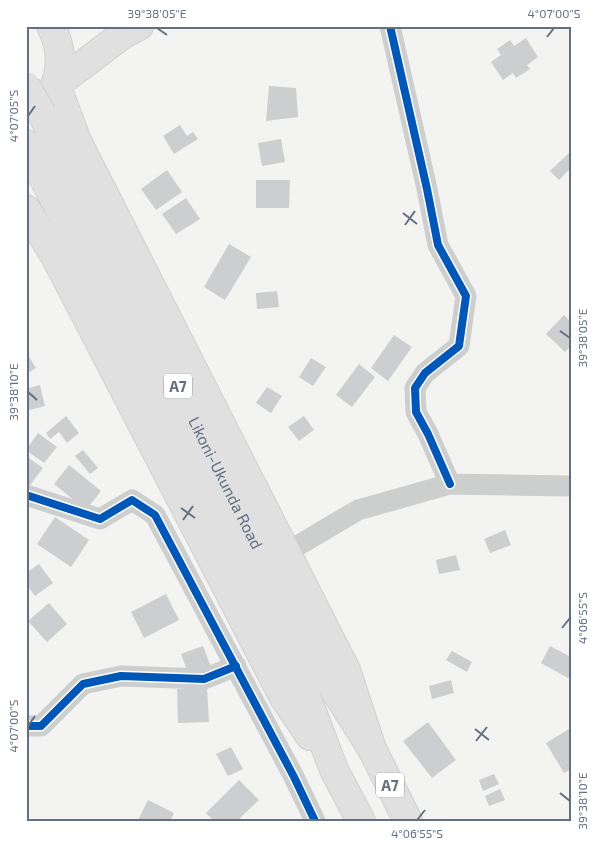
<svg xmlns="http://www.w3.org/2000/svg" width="597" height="847" viewBox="0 0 597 847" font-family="'Exo 2',sans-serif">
<rect width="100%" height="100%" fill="#f3f3f1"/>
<path fill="#cdcecf" d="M526,38L538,57L527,65L530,69L516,78L513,73L503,80L491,62L501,55L497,49L510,40L514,46Z
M269,86L296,88L298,117L266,121Z
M180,125L187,136L193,132L198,139L174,154L163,136Z
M281,139L285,162L262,166L258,143Z
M571,151V168L559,180L550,171Z
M167,170L182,192L156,210L141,189Z
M256,180H290L289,208H256Z
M186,198L200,219L176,234L162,214Z
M229,244L251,257L225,300L204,287Z
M277,291L279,307L257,309L256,293Z
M564,315L571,322V346L565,352L546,334Z
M394,335L412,347L388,381L371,368Z
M26,352L36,368L26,374Z
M311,358L326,367L313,386L299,377Z
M359,364L375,377L352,407L336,395Z
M40,385L45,406L26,411V389Z
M267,387L282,396L271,413L256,403Z
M66,416L79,433L67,443L59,432L50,439L46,433Z
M304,416L314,430L299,441L288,427Z
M38,433L57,447L44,463L26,450Z
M83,450L98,468L90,474L75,456Z
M26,456L43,468L28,488L26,487Z
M69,465L101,491L86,510L54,484Z
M55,517L89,540L71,567L37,544Z
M505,530L511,545L490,553L484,539Z
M456,555L460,570L439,574L436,560Z
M39,564L53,583L35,596L26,584V573Z
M166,594L179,620L144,638L131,612Z
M49,603L67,624L47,642L28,621Z
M203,646L211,667L189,675L181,654Z
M550,646L571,657V674L568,678L541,663Z
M452,651L472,662L467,672L446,660Z
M451,680L454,693L432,699L429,686Z
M207,687L209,722L178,723L177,689Z
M428,722L456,760L432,778L403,741Z
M569,729L571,733V769L564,773L546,743Z
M231,747L243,769L228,776L216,754Z
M494,774L499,784L483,791L479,780Z
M239,780L259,800L237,821H214L206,813Z
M500,789L505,800L489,806L485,796Z
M148,800L174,813L170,821L138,820Z"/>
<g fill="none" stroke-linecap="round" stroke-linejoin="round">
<defs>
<g id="highway">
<path d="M51,26C63,49 63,71 51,94"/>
<path d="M139,26L122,35L56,85L77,141L346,670L372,749"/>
<path id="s1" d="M42,114L314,657L372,749L408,821"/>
<path d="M26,144L296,669L334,770L361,821"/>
<path d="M26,209L55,256L283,696L310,736"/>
</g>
</defs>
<use href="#highway" stroke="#cfd0d0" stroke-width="30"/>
<path stroke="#cdcece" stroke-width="21" d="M390,26L427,189L438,245L466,296L459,346L425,373L415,388L416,412L428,434L450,484
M26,495L100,519L132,500L155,515L294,777L315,821
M287,552L358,510L450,484L571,486
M26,726H41L83,684L121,676L204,679L236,666"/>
<use href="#highway" stroke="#e0e0e1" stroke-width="28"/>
<defs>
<path id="highway-bridge" d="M26,86L42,114"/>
</defs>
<use href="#highway-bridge" stroke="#cfd0d0" stroke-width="30" stroke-linecap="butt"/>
<use href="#highway-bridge" stroke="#e0e0e1" stroke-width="28"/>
<defs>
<path id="cycleway" d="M390,26L427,189L438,245L466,296L459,346L425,373L415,388L416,412L428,434L450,484
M26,495L100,519L132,500L155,515L294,777L315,821
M26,726H41L83,684L121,676L204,679L236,666"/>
</defs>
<use href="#cycleway" stroke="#fff" stroke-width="11"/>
<use href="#cycleway" stroke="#0057b8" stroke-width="8"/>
</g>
<path fill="none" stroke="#637082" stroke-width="2" d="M157,28L167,35M547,37L554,28M28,116L35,106M403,213L417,224M405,225L415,211M560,331L570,338M28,392L37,400M181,508L195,518M183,520L193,506M562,628L570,618M28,726L35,716M475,729L489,740M476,741L487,727M560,793L570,801M417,820L425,810"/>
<g text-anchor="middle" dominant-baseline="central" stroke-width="5" stroke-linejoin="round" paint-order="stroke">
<g fill="#fff" stroke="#929ba8" stroke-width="1">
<rect x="164" y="373.5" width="28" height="25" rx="4"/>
<rect x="376" y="772.5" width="28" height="25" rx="4"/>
</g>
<g font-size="15" font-weight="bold" fill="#637082">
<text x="178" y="386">A7</text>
<text x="390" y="785">A7</text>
</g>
<g font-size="16" fill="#637082" stroke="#fff">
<text stroke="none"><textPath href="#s1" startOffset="412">Likoni-Ukunda Road</textPath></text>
</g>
</g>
<rect width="597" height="847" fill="none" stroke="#ffffff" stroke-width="55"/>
<rect x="28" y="28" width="542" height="792" fill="none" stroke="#637082" stroke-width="2"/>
<g font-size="12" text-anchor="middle" fill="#637082">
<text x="157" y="18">39°38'05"E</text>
<text x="554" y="18">4°07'00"S</text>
<text transform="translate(14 116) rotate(-90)" y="4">4°07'05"S</text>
<text transform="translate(583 338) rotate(-90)" y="4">39°38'05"E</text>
<text transform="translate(14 392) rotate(-90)" y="4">39°38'10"E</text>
<text transform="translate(583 618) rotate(-90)" y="4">4°06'55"S</text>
<text transform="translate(14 726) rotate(-90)" y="4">4°07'00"S</text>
<text transform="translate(583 801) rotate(-90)" y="4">39°38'10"E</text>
<text x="417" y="838">4°06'55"S</text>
</g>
</svg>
